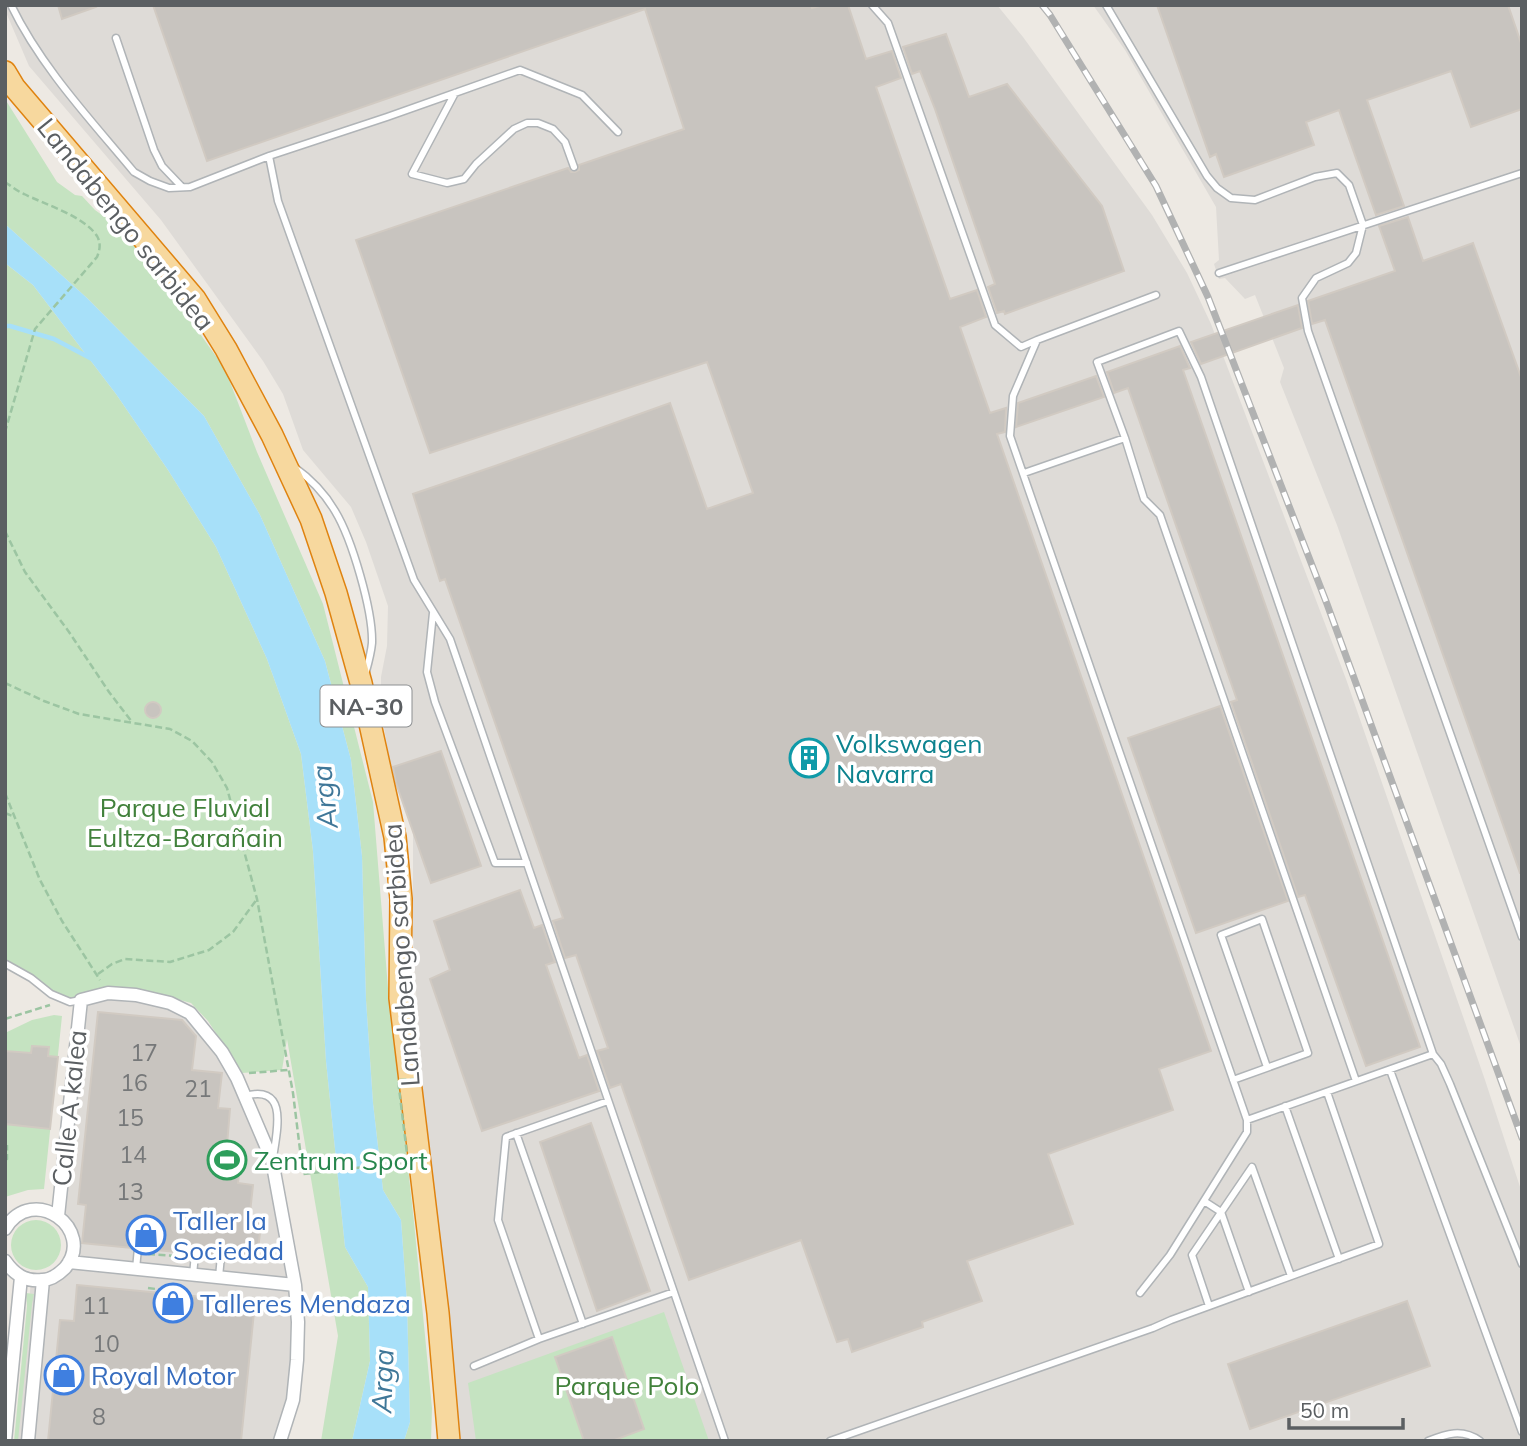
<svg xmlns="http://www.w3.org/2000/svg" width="1527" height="1446" viewBox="0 0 1527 1446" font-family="Mulish,sans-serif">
<rect width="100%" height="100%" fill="#ede9e3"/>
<path fill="#dedbd7" d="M5,5H997L1023,37L1152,215L1187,273L1211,324L1346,679L1485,1080L1522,1193V1441H441L413,938V830L391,768L381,710V677L387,646L388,606L366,542L351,507L303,450L283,394L263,361L161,220L29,66L5,10Z
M1093,5H1522V1050L1337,525L1280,382L1284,368L1255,295L1245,299L1225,278L1219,279L1214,264L1219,260L1216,207L1125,50Z
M108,993L170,1003L209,1035L272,1160L295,1285L297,1360L280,1441H15L31,1281L57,1275L73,1242L58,1216L81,1000Z"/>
<path fill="#c5e3c1" d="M5,99L57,182L75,195L82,196L95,210L129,234L225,369L257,452L323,604L373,802L388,988L414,1222L432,1408L431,1441H404L410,1422L407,1303L401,1220L383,1190L373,1103L366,1000L362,856L351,760L325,661L260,515L204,416L87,298L5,224Z
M5,263L33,285L116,394L168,470L216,547L267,659L301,754L313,851L326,1061L345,1247L368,1287L370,1361L352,1441H321L338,1336L287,1039L282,1070L242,1073L208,1021L191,1003L140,989L81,1000L51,994L5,964Z
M54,1015L62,1016L44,1189L28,1190L5,1197V1033L32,1020Z
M11 1245a25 25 0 1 1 50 0a25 25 0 1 1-50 0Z
M26,1293L34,1294L32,1304L18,1441H14L27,1306Z
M664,1312L709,1441H476L468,1383Z"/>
<path fill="#a7e0f9" d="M5,224L87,298L204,416L260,515L325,661L351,760L362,856L366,1000L373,1103L383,1190L401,1220L407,1303L410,1422L404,1441H352L370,1361L368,1287L345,1247L326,1061L313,851L301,754L267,659L216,547L168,470L116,394L33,285L5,263Z"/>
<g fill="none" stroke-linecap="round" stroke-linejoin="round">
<path stroke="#a7e0f9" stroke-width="4.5" d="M5,326H10L54,339L92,359"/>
</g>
<path fill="#c8c4bf" stroke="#d1cac2" stroke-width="2" d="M58,5H95L96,7L62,19Z
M153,5H811L812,8L823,5H848L866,59L892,51L901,78L876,87L950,299L977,290L986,317L960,327L990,413L1006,408L1005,432L997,434L1211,1051L1159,1069L1173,1110L1048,1154L1073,1224L967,1261L982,1301L922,1322L923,1327L852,1352L848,1339L837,1342L801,1240L689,1280L621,1084L610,1088L597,1051L608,1048L576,955L565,958L553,921L563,918L445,579L440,581L413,494L495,466L670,403L707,509L753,493L707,362L430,453L356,240L568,168L571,172H575L579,170V165L684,129L645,9L207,161Z
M1157,5H1508L1522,46V109L1471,127L1451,71L1367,100L1404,206L1376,215L1339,110L1306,122L1314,145L1224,177L1216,154L1210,157Z
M946,34L969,97L1007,84L1102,206L1124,271L1005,314L1004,311L997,313L988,287L995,284L935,109L920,71L912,74L903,47Z
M1408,217L1423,261L1473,243L1522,380V873H1520L1325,320L1312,324L1308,301L1395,271L1379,226Z
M1298,305L1302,328L1201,364L1191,342Z
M1180,346L1190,368L1183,370L1420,1047L1366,1066L1305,895L1298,897L1231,702L1237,700L1128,388L1114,393L1107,372Z
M1096,376L1104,397L1016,427L1018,403Z
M145 710a8 8 0 1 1 16 0a8 8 0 1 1-16 0Z
M1220,706L1288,901L1196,933L1128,738Z
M441,751L481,866L431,883L396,783L393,767Z
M520,890L534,928L542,925L555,962L546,965L579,1058L587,1055L599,1091L482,1131L430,979L450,970L434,921Z
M98,1012L182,1020L196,1036L192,1070L222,1073L218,1108L230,1109L227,1145L242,1147L238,1183L253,1185L249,1222L261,1223L257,1260L227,1257L225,1252L221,1250L217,1252L215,1256L201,1254L200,1251L196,1248L192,1249L189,1253L144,1249L142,1244L138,1242L134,1244L132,1248L82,1243L86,1205L78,1204Z
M32,1046L49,1047L48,1056L58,1057L50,1129L5,1124V1051L31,1053Z
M591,1123L650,1291L597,1311L540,1142Z
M77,1285L255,1302L241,1441H48L60,1320L74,1321Z
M1407,1301L1430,1366L1250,1429L1228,1364Z
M612,1337L644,1429L612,1441H584L555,1357Z"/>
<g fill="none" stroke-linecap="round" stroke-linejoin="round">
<defs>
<path id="service" d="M11,5C41,67 90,119 134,172L150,181L169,188L190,187L269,156L387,117L520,70L582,95L618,132
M872,5L888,23L995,325L1021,347L1037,340
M1106,5L1207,176L1217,188L1231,198L1255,200L1315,177L1337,173L1349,185L1363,225L1356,253L1348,263L1316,278L1302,298L1308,331L1522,937
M116,38L154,150L162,166L182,187
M455,93L412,174L447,183L464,179L476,164L514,129L527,123H538L553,129L565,142L574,167
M269,156L278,201L414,580L450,639L725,1441
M1219,273L1522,173
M294,467C311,479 325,494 335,511C352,539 373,611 372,643C371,654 368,664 365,675
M1024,473L1125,438
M433,613L427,672L435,702L495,863H527
M6,964L31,978L51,994L70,1002L81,1000
M1433,1054L1441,1064L1450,1084L1522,1264
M1390,1070L1522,1432
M1233,1080L1308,1053L1262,919L1221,935L1267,1067
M245,1096C289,1084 277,1130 273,1158
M1285,1106L1339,1259
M1247,1120C1309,1098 1371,1076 1433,1054L1201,377L1179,331L1097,362L1125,438L1144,499L1160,515L1356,1081
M516,1133L583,1324
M1204,1201L1221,1212L1249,1292
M136,1269L138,1248
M193,1275L195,1254
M219,1277L221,1256
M1140,1293L1170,1255L1247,1132V1120L1010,436L1013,396L1037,340L1156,295
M1209,1306L1192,1255L1252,1167L1291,1276
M539,1339L498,1220L506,1137L608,1101
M474,1366L539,1339L674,1292
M830,1441L1153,1328L1171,1320L1379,1244L1327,1092
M1428,1441C1446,1434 1462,1428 1480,1441"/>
<path id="minor" d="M58,1216L81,1000L108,993L136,995L170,1003L190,1013L222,1052L237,1078L272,1160L295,1285L298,1322L297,1360L293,1400L280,1441
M5,1229C33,1182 97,1230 65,1268C59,1274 51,1280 42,1280C25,1282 14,1274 5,1261
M69,1262L295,1285
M5,1441L21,1277
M28,1441L43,1280"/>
<path id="trunk" d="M5,72L14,87L195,299L226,349L272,435L311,519L336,593L361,683L395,837L401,899L400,998L438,1313L449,1441"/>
</defs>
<use href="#service" stroke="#b0b4b7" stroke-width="9"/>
<use href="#minor" stroke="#b0b4b7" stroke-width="15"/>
<use href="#trunk" stroke="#df8310" stroke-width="24"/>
<path stroke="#9cc5a2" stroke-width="2.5" stroke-dasharray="7 3.5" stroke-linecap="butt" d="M5,182C11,186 17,191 24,194C44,204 84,216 97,236C101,243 100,250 97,257L35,329L5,432
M5,531L25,572L69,632L109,692L132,722
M5,683L44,701L79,714L170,729L192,741L212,762L227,788L257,899L293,1093L303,1174L401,1163
M5,793L40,880L62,921L100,980
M5,813L15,817
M98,974L112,964L125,959L170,962L209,950L233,932L257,899
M5,1019L50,1005
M249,1073L288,1070
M5,1159H7V1145
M148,1254L176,1256
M148,1288L172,1291"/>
<use href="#service" stroke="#fff" stroke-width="6"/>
<use href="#minor" stroke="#fff" stroke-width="12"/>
<use href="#trunk" stroke="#f7d89e" stroke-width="21"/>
<defs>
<path id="rail" d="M1042,5L1050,15L1156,186L1208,297L1327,604L1522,1138"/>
</defs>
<use href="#rail" stroke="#b1b2b2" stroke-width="7"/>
<use href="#rail" stroke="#fff" stroke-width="4.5" stroke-dasharray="13" stroke-linecap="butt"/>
<path stroke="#9cc5a2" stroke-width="2.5" stroke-dasharray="7 3.5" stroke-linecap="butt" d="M408,1162L398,1080L416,1079L410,986"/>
</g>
<defs>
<symbol id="building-ring" viewBox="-11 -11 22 22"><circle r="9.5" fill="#fff" stroke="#0f9aa8" stroke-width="1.5"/><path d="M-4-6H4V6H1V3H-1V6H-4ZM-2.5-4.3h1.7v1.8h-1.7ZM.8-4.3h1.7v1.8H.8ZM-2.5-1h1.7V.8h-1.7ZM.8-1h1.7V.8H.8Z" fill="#0f9aa8"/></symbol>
<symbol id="stadium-ring" viewBox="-11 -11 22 22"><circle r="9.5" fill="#fff" stroke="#2e9e5b" stroke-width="1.5"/><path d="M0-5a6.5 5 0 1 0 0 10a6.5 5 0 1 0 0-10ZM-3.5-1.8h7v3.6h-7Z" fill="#2e9e5b"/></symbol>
<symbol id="shop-ring" viewBox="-11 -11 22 22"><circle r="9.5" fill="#fff" stroke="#3f7fe0" stroke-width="1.5"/><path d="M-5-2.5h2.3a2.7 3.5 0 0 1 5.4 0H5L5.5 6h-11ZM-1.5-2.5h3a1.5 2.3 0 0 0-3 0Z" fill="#3f7fe0"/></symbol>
</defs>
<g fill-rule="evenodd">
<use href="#building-ring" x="787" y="736" width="44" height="44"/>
<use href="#stadium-ring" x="205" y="1138" width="44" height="44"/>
<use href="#shop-ring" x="124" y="1213" width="44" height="44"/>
<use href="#shop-ring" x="151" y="1281" width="44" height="44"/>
<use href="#shop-ring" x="42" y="1353" width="44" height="44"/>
</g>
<g text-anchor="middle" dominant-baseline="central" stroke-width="7" stroke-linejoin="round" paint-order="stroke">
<g font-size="23" fill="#767879">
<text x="144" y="1052">17</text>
<text x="134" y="1082">16</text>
<text x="198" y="1088">21</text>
<text x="130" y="1117">15</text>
<text x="133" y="1154">14</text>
<text x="130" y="1191">13</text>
<text x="96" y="1305">11</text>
<text x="106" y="1343">10</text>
<text x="99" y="1416">8</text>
</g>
<rect fill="#fff" stroke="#8c8f91" stroke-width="2" x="320.5" y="685.5" width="91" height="41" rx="5"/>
<g font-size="24" font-weight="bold" fill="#5b5f62">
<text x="366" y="706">NA-30</text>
</g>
<g font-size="26" fill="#5b5f62" stroke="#fff">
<text transform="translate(126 224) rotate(51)">Landabengo sarbidea</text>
<text transform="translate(401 955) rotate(-94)">Landabengo sarbidea</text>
<text transform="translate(69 1108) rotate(-84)">Calle A kalea</text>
</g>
<g font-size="26" fill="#0d838f" stroke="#fff" text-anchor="start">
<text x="836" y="743">Volkswagen<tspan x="836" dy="30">Navarra</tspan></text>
</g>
<g font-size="26" fill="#41813b" stroke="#fff">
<text x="185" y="807">Parque Fluvial<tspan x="185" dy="30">Eultza-Barañain</tspan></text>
<text x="627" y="1385">Parque Polo</text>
</g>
<g font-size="26" fill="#27864d" stroke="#fff" text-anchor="start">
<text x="254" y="1160">Zentrum Sport</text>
</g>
<g font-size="26" fill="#366cbe" stroke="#fff" text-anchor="start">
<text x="173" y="1220">Taller la<tspan x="173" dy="30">Sociedad</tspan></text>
<text x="200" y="1303">Talleres Mendaza</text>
<text x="91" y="1375">Royal Motor</text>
</g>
<g font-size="28" font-style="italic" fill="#3f7798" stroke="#fff">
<text transform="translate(324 797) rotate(-96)">Arga</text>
<text transform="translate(382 1381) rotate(-88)">Arga</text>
</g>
</g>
<rect width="1527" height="1446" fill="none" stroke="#5b5f62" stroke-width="14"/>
<path d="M1289 1418v10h114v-10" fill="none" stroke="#5b5f62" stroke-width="3.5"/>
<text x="1300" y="1418" font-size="21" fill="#5b5f62" stroke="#ffffff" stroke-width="5" paint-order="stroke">50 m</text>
</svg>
